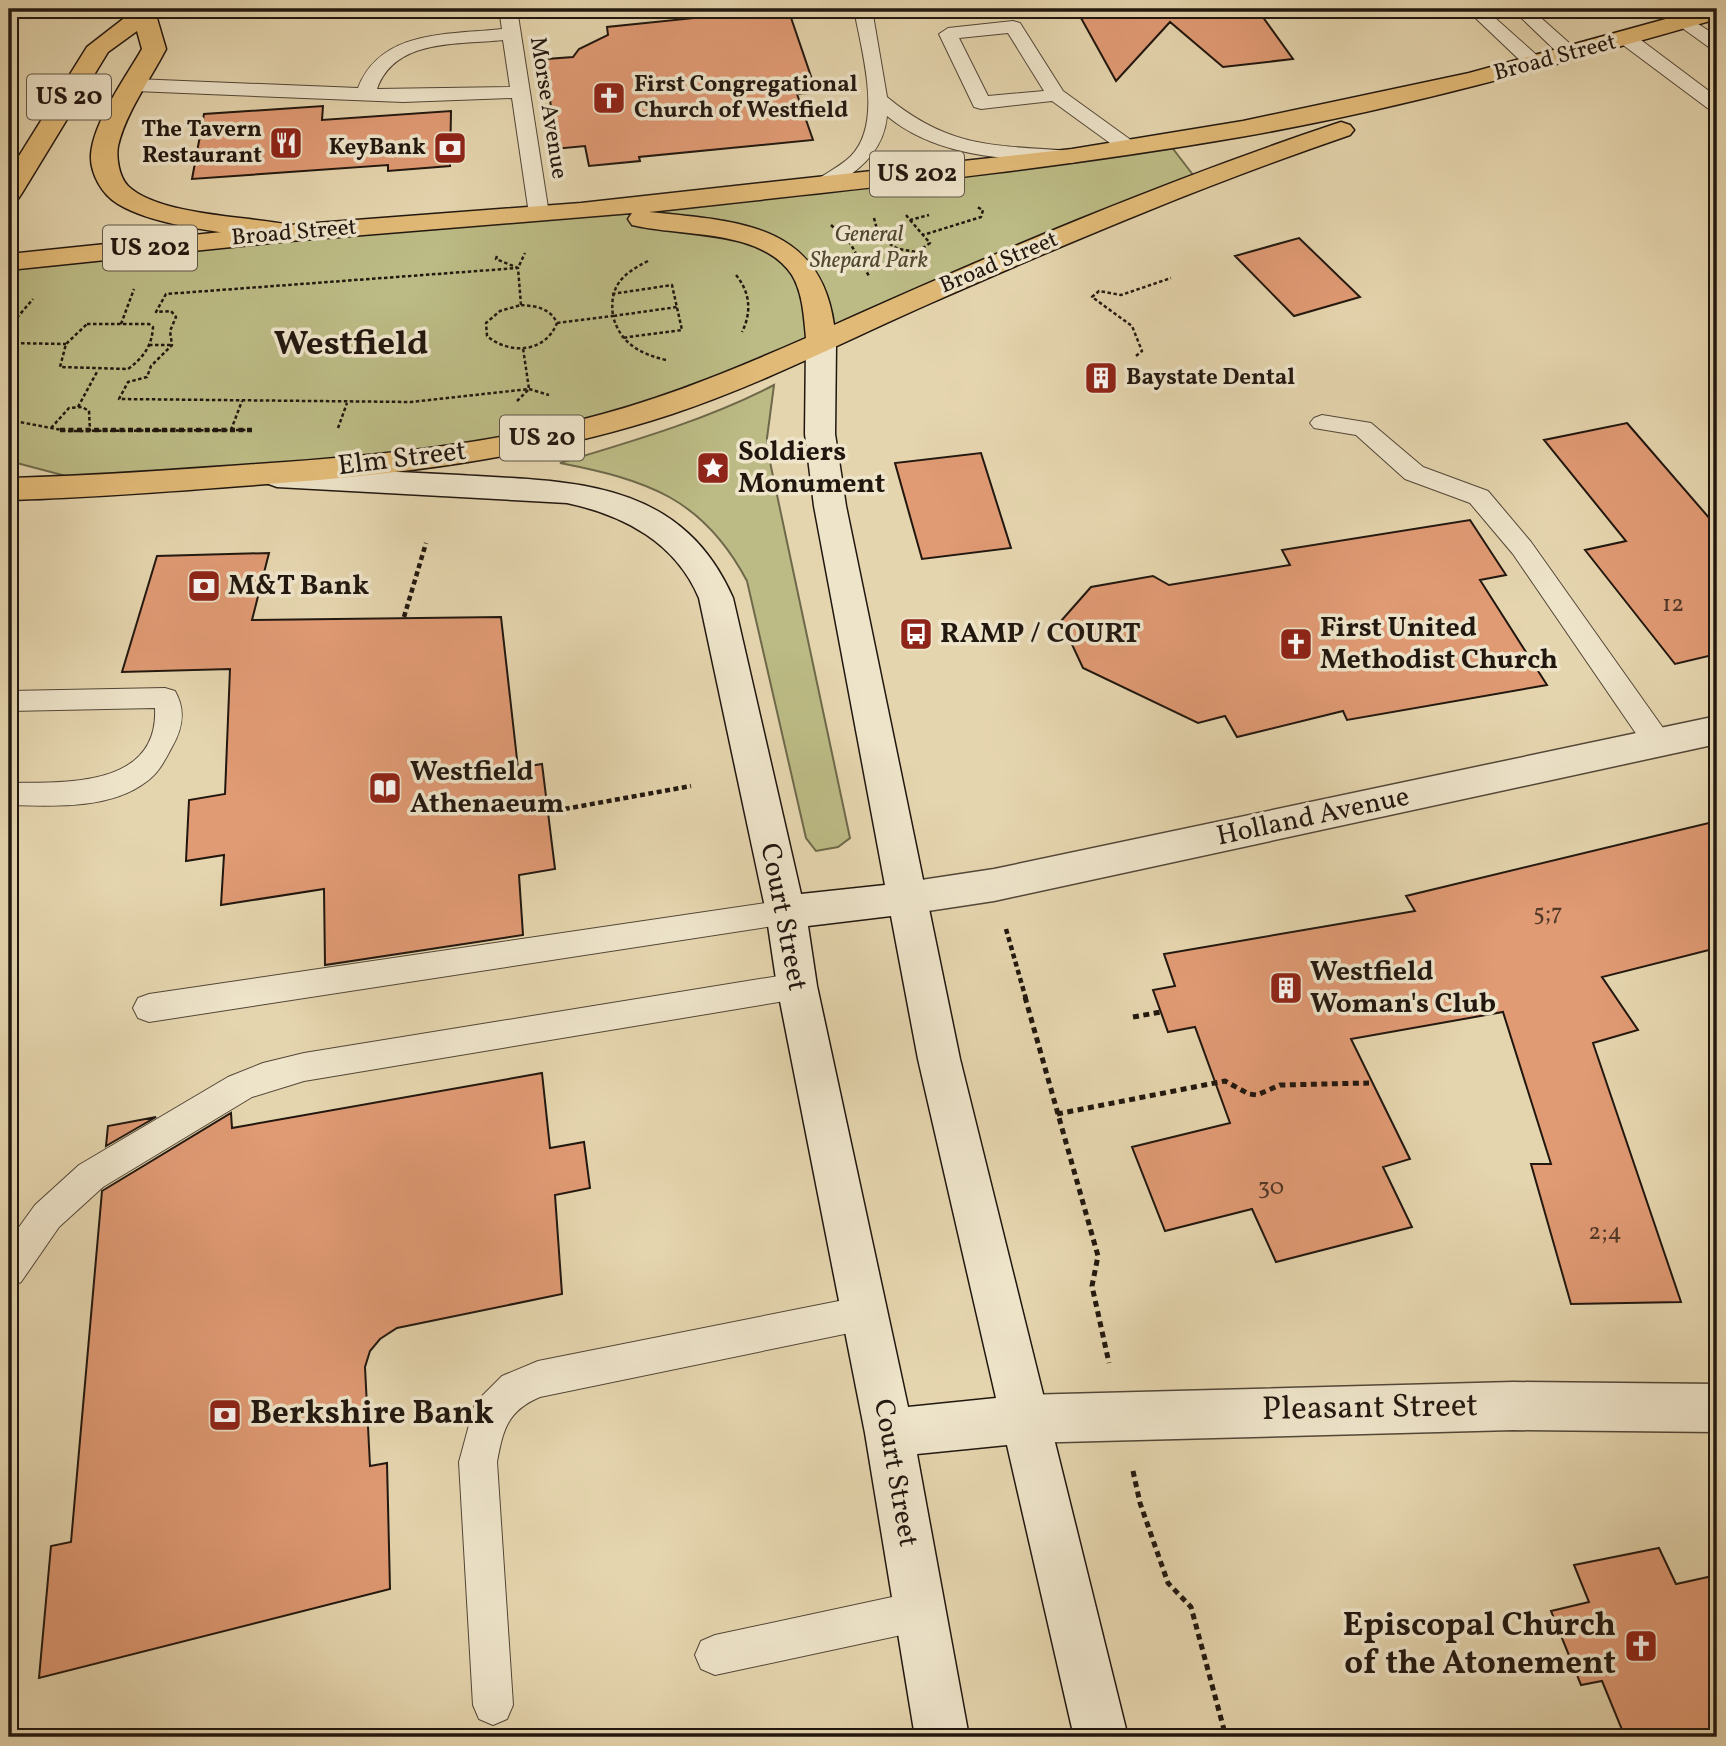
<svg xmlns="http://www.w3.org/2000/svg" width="1726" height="1746" viewBox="0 0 1726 1746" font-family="Vollkorn,serif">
<rect width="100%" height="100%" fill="#e5d5ae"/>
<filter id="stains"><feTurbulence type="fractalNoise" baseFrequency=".00286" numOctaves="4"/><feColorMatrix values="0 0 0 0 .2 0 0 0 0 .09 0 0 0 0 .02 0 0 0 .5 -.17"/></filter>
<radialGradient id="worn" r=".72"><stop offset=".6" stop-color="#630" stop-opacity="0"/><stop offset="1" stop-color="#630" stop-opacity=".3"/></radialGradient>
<path fill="#bcbb85" stroke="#6e694a" stroke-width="2" d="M1167,141L1197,180L735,381L490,447L100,485L9,461V262L290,233L581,211Z
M774,385L767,438L770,462L850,838L838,847L816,851L806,838L747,581C703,498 647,480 560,463C633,441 706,420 774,385Z"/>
<path fill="#e09a74" stroke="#21170f" stroke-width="2" d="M692,9H788L815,88L808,89L809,93L797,94L813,140L639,157L640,161L589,166L585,146L554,149L547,59L573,57L579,49L608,35L607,27L695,18Z
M1076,9H1257L1293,59L1223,67L1170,22L1116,81Z
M323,106L322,120L451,111L450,166L388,171V165L192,179L204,114Z
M1299,238L1360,297L1294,316L1235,256Z
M1627,423L1717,527V654L1675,664L1585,550L1626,541L1544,440Z
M981,453L1011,548L922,559L895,463Z
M1470,520L1506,575L1480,580L1547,685L1347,720L1343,711L1237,737L1225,716L1198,723L1083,668L1061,621L1091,587L1153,576L1169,585L1290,565L1282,550Z
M269,553L252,620L501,617L518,768L542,764L555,869L519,875L523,935L325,965L324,889L221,905L224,855L186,861L189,800L225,794L230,669L122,672L157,556Z
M1717,821V948L1602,977L1638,1030L1593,1043L1681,1302L1571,1304L1531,1164H1551L1503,1012L1351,1039L1410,1159L1383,1167L1412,1227L1276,1262L1252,1209L1165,1231L1132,1147L1230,1123L1195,1027L1168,1032L1153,990L1175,986L1164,954L1415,911L1406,896Z
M542,1073L550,1148L584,1142L590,1188L555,1195L562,1294L397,1328L380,1339L370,1351L365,1367L370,1466L387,1463L390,1589L39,1678L51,1546L71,1542L102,1191L231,1113L232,1128Z
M156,1117L106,1146L108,1126Z
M1659,1548L1676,1584L1717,1575V1737H1625L1602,1681L1581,1685L1551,1611L1589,1602L1574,1565Z"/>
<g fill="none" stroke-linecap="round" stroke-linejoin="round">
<defs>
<path id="service" d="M499,9H517L549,214L546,218H532L529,214L512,98L403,102L135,91L125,85L135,79L358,88C381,29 449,35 502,29ZM503,40L510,87L377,89C395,38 459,45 503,40Z
M854,9H872L887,97C950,149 994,145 1071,151L1078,153L1081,157L1078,161L1071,163C1007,158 939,159 887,116C884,147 865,166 840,182C831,188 826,192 815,189L812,185L815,181C826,173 841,166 851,156C884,122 861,50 854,9Z
M1466,9H1485L1541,59L1543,63L1541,67H1527Z
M1512,9H1531L1576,49L1578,53L1576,57H1562Z
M1684,15L1717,36V50L1710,48L1678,25L1675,21Z
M1013,21L1020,23L1063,91L1135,143L1138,147L1135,151H1121L1052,101L981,109L974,107L939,34L948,28ZM1008,33L1044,91L988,96L959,38Z
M1626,32L1633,34L1717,97V112L1710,110L1619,42L1617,38Z
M1322,415L1371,423L1423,467L1488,491L1531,542L1668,735L1672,743L1668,751L1658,754L1648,751L1513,554L1470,503L1405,479L1356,435L1314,428L1310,423L1314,418Z
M165,688L175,691C186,710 183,728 172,747C165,760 159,773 146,782C109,810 52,806 9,805V783C62,782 159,789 155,708L9,711V691Z
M786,900L797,903L801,912L797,921L786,924L149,1022L138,1018L133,1008L138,998L149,994Z
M797,973L808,977L813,986L808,995L797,999L304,1081L252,1097L103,1187L59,1227L21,1282L9,1287V1241L35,1205L79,1165L228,1077L263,1063L304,1053Z
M864,1296L877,1301L882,1313L877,1325L864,1330L540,1397C507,1411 503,1430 497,1462L513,1705L507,1719L493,1725L479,1719L473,1705L459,1462L475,1403L502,1376L538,1361Z
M920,1591L934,1597L940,1611L934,1625L920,1631L715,1675L701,1669L695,1655L701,1641L715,1635Z"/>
<path id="minor" d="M1717,716V744L994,901L908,914L894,909L889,898L894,887L908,882L994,869Z"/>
<path id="tertiary" d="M1513,1382L1717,1384V1432L1513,1430L1023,1443L1006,1436L999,1419L1006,1402L1023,1395Z"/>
<path id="secondary" d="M821,335L831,338L836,344L835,434L846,506L960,1059L1128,1737H1074L1007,1445L917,1454L969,1737H915L865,1433L777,986L766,912L699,598C676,543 624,515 567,503L277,487L266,483L261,476L266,469L277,465C338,469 398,472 459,475C571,482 680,478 733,598L801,894L885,885L814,506L805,434L806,344L811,338ZM891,916L918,1059L996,1398L908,1407L817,986L808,926Z"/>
<path id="primary" d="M136,9H160L156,15L166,49C150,80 126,112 118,146C116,158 119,177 128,186C160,217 256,216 300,227L304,233L300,239L290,241C242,234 159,229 118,204C102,195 90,173 91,155C93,122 126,77 142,49L137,31L108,52L22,193L18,199L9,201V172L87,47Z"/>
<path id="trunk" d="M1702,9H1717V19C1559,64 1402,109 1240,137C1044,171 846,190 649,212C734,221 820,222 834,325C997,252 1162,182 1332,125L1341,122L1350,125L1354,130L1350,135C1207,184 1069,242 931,303C845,341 762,384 672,414C532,460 387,476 241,486C164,492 86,498 9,500V478C92,476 175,470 257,464C373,456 491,445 603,414C673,395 740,367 806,338C804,318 803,293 792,275C761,228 680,237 632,225L628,219L632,213L290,241L9,270V254L290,225L581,203L1072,149L1243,121L1469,73Z"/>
</defs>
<use href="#service" stroke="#524637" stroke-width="2"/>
<use href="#minor" stroke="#524637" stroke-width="3"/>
<use href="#tertiary" stroke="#524637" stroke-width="3"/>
<use href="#secondary" stroke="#21170f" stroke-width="3"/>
<use href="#primary" stroke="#21170f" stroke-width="3"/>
<use href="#trunk" stroke="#21170f" stroke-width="3"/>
<path stroke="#21170f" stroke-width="2.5" stroke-dasharray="3.5 2.5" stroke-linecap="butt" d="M906,215L910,220L929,215
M874,218L879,237
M910,220L923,235
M831,225L850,243L869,276
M850,243L879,237L898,249L917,252L930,243L923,235L981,217L983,210L977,207
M497,256L496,259L518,268L525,253
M648,261C622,274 609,286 613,316L677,307
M736,275C750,292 752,312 742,332
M612,294L672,285L682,330L621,338
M521,305L518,268L166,294L156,312L171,311L176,317L170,331L172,345L151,366L147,377L128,382L119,399L411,402L529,389L549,395
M521,305C536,306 550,308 557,323C545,353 510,355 487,336L486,323L500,311Z
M557,323L613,316C620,343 640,354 666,360
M87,324H149L153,327C152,346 143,358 128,369L60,367L66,344Z
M121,324L134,289
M9,327L33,299
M9,343L66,344
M149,345H171
M1136,356L1142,351L1132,326L1092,297L1099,291L1121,295L1171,278
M517,401L529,389L523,348
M78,407L98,370
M9,420L67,431L252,430
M51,428L69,408L82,407L89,411L90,431
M338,428L347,403
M231,430L242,401"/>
<path stroke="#21170f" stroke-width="4.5" stroke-dasharray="5 3.5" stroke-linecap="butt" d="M60,430H252
M404,617L426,543
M548,812L691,786
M1006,929L1026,999"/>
<path stroke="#21170f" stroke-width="5" stroke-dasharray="6 4.5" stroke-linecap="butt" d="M1025,997L1098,1256L1092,1286L1109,1363
M1133,1017L1161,1012
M1057,1114L1225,1081L1249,1094L1257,1095L1280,1085L1369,1083
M1133,1471L1140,1503L1168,1583L1191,1607L1226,1737"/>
<use href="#service" fill="#eee4ca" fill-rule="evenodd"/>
<use href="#minor" fill="#eee4ca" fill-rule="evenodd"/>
<use href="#tertiary" fill="#eee4ca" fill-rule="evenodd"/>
<use href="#secondary" fill="#eee4ca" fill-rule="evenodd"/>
<use href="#primary" fill="#e2ba77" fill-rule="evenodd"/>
<use href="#trunk" fill="#e2ba77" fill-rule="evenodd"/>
</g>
<defs>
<symbol id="church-square" viewBox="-11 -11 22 22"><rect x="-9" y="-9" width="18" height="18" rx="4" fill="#8f2418" stroke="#eee4ca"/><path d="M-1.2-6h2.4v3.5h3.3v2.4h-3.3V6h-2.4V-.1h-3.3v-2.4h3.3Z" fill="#fff"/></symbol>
<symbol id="restaurant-square" viewBox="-11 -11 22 22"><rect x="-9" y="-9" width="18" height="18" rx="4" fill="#8f2418" stroke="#eee4ca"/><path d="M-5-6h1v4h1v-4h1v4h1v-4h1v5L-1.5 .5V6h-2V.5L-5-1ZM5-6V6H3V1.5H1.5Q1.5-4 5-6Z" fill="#fff"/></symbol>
<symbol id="bank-square" viewBox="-11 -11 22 22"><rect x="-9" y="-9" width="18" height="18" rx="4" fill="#8f2418" stroke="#eee4ca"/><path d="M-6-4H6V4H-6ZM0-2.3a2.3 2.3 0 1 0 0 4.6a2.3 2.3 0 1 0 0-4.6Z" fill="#fff"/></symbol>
<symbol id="building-square" viewBox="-11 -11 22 22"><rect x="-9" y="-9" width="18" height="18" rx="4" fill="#8f2418" stroke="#eee4ca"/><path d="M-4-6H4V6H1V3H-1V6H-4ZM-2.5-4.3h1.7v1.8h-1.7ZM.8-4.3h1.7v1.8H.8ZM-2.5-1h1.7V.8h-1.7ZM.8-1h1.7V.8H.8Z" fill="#fff"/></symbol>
<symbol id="sight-square" viewBox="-11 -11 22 22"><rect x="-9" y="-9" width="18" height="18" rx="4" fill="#8f2418" stroke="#eee4ca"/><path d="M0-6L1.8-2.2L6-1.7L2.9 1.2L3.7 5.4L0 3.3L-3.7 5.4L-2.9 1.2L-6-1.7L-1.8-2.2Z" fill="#fff"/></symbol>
<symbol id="bus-square" viewBox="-11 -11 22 22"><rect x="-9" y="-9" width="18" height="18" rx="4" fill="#8f2418" stroke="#eee4ca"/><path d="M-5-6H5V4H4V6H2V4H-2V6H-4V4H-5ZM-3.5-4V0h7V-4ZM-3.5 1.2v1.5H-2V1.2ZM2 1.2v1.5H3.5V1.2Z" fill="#fff"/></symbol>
<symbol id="library-square" viewBox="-11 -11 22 22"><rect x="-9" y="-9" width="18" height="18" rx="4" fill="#8f2418" stroke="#eee4ca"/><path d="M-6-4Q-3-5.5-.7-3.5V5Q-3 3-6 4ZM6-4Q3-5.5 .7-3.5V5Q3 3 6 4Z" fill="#fff"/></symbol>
</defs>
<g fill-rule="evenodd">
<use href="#church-square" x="590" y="79" width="38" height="38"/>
<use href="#restaurant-square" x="267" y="124" width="38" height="38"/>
<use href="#bank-square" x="431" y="129" width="38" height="38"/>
<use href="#building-square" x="1082" y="359" width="38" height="38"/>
<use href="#sight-square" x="694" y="449" width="38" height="38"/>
<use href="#bank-square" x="185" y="567" width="38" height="38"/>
<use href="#bus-square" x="897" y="615" width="38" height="38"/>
<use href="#church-square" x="1277" y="625" width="38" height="38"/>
<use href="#library-square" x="366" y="769" width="38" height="38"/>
<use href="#building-square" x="1267" y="969" width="38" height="38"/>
<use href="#bank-square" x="206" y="1396" width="38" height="38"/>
<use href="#church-square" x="1622" y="1627" width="38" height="38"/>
</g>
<g text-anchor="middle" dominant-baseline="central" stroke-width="7" stroke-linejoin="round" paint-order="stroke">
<g font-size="23" fill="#21170f" stroke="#eee4ca">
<text transform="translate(1555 58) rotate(-15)">Broad Street</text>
<text transform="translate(548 108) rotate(81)">Morse Avenue</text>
<text transform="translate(294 233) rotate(-5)">Broad Street</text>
<text transform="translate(999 263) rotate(-23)">Broad Street</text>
</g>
<g font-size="23" font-weight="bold" fill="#21170f" stroke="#eee4ca" text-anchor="start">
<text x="634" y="85">First Congregational<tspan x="634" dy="26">Church of Westfield</tspan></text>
<text x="262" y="130" text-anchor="end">The Tavern<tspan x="262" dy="26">Restaurant</tspan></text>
<text x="426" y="148" text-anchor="end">KeyBank</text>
<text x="1126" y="378">Baystate Dental</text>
</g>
<g font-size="23" font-style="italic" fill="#504832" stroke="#eee4ca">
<text x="869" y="235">General<tspan x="869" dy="26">Shepard Park</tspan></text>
</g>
<g font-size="24" fill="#513828">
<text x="1673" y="605">12</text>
<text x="1548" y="914">5;7</text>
<text x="1271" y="1188">30</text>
<text x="1605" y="1233">2;4</text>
</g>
<g fill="#eee4ca" stroke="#5e5447" stroke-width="2">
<rect x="27" y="74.5" width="84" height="45" rx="5"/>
<rect x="870" y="151.5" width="94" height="45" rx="5"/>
<rect x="103" y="225.5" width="94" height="45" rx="5"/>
<rect x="500" y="415.5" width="84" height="45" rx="5"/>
</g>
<g font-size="26" font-weight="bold" fill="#21170f">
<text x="69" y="97">US 20</text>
<text x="917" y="174">US 202</text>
<text x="150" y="248">US 202</text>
<text x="542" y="438">US 20</text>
</g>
<g font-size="28" font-weight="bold" fill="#21170f" stroke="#eee4ca" text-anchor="start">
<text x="738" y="452">Soldiers<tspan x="738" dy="32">Monument</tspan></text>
<text x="228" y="586">M&amp;T Bank</text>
<text x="1320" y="628">First United<tspan x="1320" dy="32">Methodist Church</tspan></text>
<text x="940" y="634">RAMP / COURT</text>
<text x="410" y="772">Westfield<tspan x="410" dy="32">Athenaeum</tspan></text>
<text x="1310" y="972">Westfield<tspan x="1310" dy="32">Woman's Club</tspan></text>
</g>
<g font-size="28" fill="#21170f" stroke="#eee4ca">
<text transform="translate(402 459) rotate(-7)">Elm Street</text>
<text transform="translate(1313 817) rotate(-12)">Holland Avenue</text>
<text transform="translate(783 917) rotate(79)">Court Street</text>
<text transform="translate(895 1473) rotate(80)">Court Street</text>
</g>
<g font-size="33" fill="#21170f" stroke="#eee4ca">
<text transform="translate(1370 1409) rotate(-1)">Pleasant Street</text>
</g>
<g font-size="33" font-weight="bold" fill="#21170f" stroke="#eee4ca" text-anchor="start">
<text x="250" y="1415">Berkshire Bank</text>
<text x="1616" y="1627" text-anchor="end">Episcopal Church<tspan x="1616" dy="38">of the Atonement</tspan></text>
</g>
<g font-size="35" font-weight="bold" fill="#21170f" stroke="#eee4ca">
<text x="351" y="345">Westfield</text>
</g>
</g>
<rect width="1726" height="1746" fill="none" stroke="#e5d5ae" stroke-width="35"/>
<rect x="10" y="10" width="1705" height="1725" fill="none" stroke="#21170f" stroke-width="3.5"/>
<rect x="18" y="18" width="1691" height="1711" fill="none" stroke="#21170f" stroke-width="2"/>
<rect width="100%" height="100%" filter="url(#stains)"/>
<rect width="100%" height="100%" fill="url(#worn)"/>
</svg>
